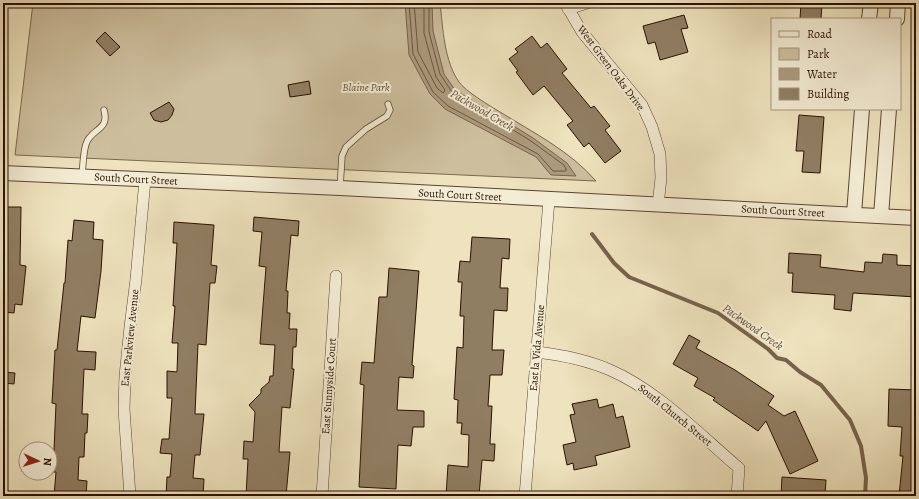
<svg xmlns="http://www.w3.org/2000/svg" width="919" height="499" viewBox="0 0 919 499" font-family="Alegreya,serif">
<rect width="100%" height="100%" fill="#eee3be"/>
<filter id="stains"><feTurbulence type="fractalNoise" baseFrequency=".005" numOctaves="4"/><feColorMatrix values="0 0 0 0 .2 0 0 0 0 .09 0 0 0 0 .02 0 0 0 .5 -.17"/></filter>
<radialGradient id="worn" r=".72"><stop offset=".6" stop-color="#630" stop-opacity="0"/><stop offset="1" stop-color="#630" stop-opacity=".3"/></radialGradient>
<path fill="#cdbf9e" stroke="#7c684f" d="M33,3H440C443,28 444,61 459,82C465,91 490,106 500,112C534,133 570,151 596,181L15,155Z"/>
<path fill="#ab9b7d" stroke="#77634b" d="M405,3H432L433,31L444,74L455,90L533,138L567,163L576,176L551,175L536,157L445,109L430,94L409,55Z"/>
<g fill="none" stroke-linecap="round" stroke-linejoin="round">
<path stroke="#6a563e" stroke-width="1" d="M409,3L413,54L433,92L448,106L538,154L553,171H566V169L564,165L531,141L452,92L440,74L429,32V3
M414,3L418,52L437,88L443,93L445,90L436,77L424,33V3"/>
<path stroke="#77634b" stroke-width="4" d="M592,234L614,263L629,277L718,313L768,349L777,358L786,360L800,372L821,385L850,420L861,446L866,478L865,496"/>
</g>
<path fill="#907e63" stroke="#2a1000" d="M801,3H822L821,19H800Z
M684,15L688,28L681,29L688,52L660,60L655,42L648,44L643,26Z
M105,32L120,47L110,56L96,41Z
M532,36L541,48L547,43L567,69L562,73L591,108L594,106L610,126L605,130L621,151L605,163L589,143L584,147L567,125L573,121L544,86L533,95L516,72L518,71L509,59L518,52L515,49Z
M309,81L311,94L290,97L288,85Z
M169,102L174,109L172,115L168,120L161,122L154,120L150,113Z
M799,115L824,117L820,173L802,172L804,151H796Z
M3,207H21L20,265L26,266L22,305L15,304L14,313L3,312Z
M254,217L299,221L298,236L291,235L286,291H288L287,313H290L289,329H297L296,347H293L292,369H294L290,408L282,407L279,452H290L286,496H246L248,459H243L244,441L253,442L255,412L249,405L261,393V389L269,382L270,376H273L275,345L260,344L266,267L259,266L262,232L253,231Z
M74,220L94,222L93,239L103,240L101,271L95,318L81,316L77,351L96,352L95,370L84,369L82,414H88L87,433H85L84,457H79L78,480L87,481L86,496H54L56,472H53L56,404L52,403L55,350H57L64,283H65L68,240L72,241Z
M174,222L214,225L211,265L217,266L215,283H210L206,345L198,344L195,414H204L200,455H195L193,478L204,479L203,496H166L167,477H170L172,454L160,453L162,439H169L172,398H167V371L177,372L178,343H172L175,306H173L177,243H173Z
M472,237L510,239L509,259L502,258L500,288H508L507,311L494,310L492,350H504L502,375H490L488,406H492L490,444H495L494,461L482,460L479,496H446L448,465L468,467L469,435L461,434L462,423H457L458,400L454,399L457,347L463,348L464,316H460L462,282H458L460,261L470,262Z
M789,253L821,255L820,267L864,272L865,262L882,263L883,254L897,255V265L916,266V297L853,293L851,311L834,309L835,295L792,292L793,273H788Z
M389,268L419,271L412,365L414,366L413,378L399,377L397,410L424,411V427H413L411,446L398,445L396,489L359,487L364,385L360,384L362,362L374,363L379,297H387Z
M689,335L700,341L696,348L735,370L774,396L768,405L784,416L795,411L818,461L790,474L766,421L758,431L713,400L715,398L694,386L698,378L673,364Z
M3,372L15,373L14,384L3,383Z
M889,389L916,390V496H899L903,456H900L902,427L888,426Z
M597,399L599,408L613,404L616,418L623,416L630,447L595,456L597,465L574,470L573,463L567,465L563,445L576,442L570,415L575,414L572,404Z
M782,477L826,480L825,494L814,493V496H781Z"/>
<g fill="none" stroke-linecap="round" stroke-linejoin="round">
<defs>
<path id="service" d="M82,176C83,166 83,154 86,144C91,128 110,131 104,110
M340,188L342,156L346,147L366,129L387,116L390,110L388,104"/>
<path id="minor" d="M565,3L582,32L642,105L652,127L660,154L661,178L658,205
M568,9L587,3
M537,352C562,355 587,360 610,370C657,390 700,435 739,468L737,496
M130,496L124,409L125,376L130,327L136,279L145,180
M322,496L336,276
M525,496L549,200"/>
<path id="tertiary" d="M869,19L871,3
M897,19L898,3
M3,173L340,188L916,218
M854,214L862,109
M881,216L889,109"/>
</defs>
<use href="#service" stroke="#5b4530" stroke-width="7"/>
<use href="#minor" stroke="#5b4530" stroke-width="12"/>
<use href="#tertiary" stroke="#5b4530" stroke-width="16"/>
<use href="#service" stroke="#f4edd5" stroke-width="5.5"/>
<use href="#minor" stroke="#f4edd5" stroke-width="11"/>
<use href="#tertiary" stroke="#f4edd5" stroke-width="14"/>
</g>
<g text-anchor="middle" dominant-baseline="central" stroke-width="4" stroke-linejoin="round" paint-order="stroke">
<g font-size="11" fill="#2a1000" stroke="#f4edd5">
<text transform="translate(611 68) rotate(53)">West Green Oaks Drive</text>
<text transform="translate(136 179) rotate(3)">South Court Street</text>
<text transform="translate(460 195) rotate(3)">South Court Street</text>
<text transform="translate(783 211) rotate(3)">South Court Street</text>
<text transform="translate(130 338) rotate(-84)">East Parkview Avenue</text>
<text transform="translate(537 348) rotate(-85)">East la Vida Avenue</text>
<text transform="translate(329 386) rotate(-86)">East Sunnyside Court</text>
<text transform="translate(675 415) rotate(39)">South Church Street</text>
</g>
<g font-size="11" font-style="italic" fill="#634d37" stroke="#f4edd5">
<text x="366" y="87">Blaine Park</text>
</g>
<g font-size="12" font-style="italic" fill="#644f38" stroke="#f4edd5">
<text transform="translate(482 110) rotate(30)">Packwood Creek</text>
<text transform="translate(753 327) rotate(35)">Packwood Creek</text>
</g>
</g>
<rect width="919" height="499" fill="none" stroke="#eee3be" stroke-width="16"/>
<rect x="4" y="4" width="911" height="491" fill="none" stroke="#2a1000" stroke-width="2"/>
<rect x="8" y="8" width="903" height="483" fill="none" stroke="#2a1000"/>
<rect x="771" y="18" width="130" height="92" fill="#f4edd5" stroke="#a39580"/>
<rect x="779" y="31" width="20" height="6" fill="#f4edd5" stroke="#a39580"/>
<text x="807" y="38" font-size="12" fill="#2a1000">Road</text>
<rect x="779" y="48" width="20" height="12" fill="#cdbf9e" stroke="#a39580"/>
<text x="807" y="58" font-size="12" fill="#2a1000">Park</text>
<rect x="779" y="68" width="20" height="12" fill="#ab9b7d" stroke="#a39580"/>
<text x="807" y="78" font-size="12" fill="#2a1000">Water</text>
<rect x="779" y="88" width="20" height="12" fill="#907e63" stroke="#a39580"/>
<text x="807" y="98" font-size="12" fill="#2a1000">Building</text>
<g transform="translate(38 461) rotate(94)"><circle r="19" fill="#f4edd5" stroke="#a39580"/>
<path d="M0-3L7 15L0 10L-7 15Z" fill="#8f2418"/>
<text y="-6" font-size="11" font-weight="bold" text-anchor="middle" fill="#2a1000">N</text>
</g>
<rect width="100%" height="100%" filter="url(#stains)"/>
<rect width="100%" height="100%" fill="url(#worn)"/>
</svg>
